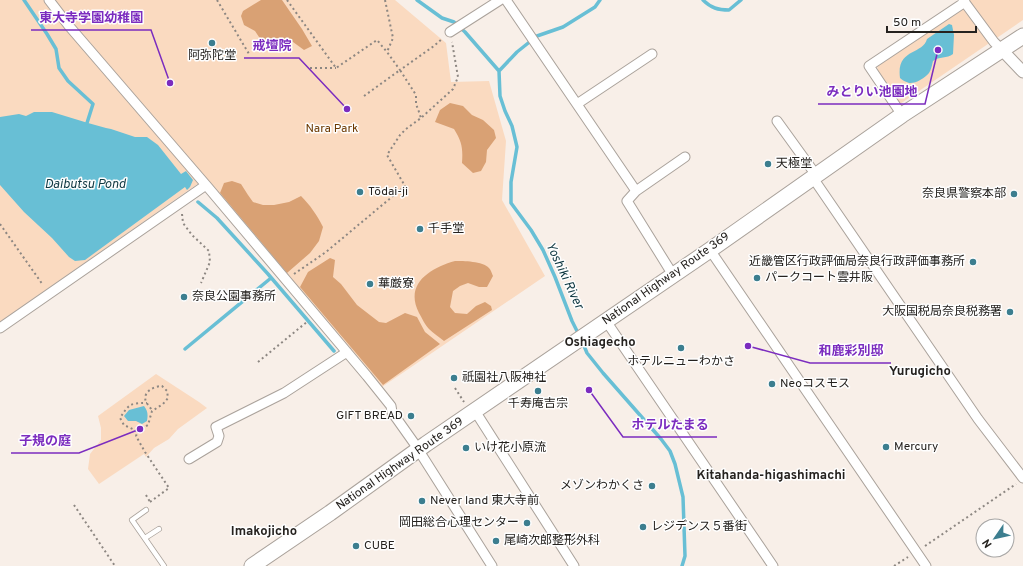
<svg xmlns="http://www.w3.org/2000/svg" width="1023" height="566" viewBox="0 0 1023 566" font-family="Overpass,'Noto Sans JP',sans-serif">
<rect width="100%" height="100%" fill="#f8efe8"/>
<path fill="#fadac0" d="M0,0H395L446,43L451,82L489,81L506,141L502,200L545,276L382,387L292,282L206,178L0,322Z
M968,0H1023V20L900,104L878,71L877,65Z
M156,374L199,402L207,408L178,429L169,439L154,448L146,457L144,454L99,484L88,469L90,454L101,440V428L98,416Z"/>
<path fill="#d9a174" d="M261,0H282L302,29L312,46L304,50L293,42L289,39L271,46L266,45L261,40L255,31L244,25L241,16L243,11Z
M450,103L463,106L472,115L483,120L494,130L496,138L487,150L486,162L481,171L473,173L462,163C463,148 462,142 454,129L435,122L440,110Z
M232,181L241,184L248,195L253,202L263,205H274L289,202L301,196C310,205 317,215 323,227L319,241L310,253L287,273L220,193L224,183Z
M330,258L335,260L333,277L341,284L357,305L379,322L386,323L405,313L417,317L425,332L440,344L383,385L300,287L308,272Z
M455,261C463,261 483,261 489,268C491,270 492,274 493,276L487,287H479L468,283L460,286L453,291L450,307L455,313L467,314L476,306L485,302L491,306L492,310L444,341C439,337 433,333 429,329C425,325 422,318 419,313C404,284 430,268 455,261Z"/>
<path fill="#68bfd5" d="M949,24L952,25L954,35L953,54C947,59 939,56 933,61C932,65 931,70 929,73C925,78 915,84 909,83C906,82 902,80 900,78C896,48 923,55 927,39Z
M34,112H52L88,123L106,128L111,129L135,137H147L158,145L181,174L186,171L193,180L190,187L187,190L185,187L85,260L75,261L69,257L52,238L24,212L0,185V117L19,114L26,116Z
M144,406C148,411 148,415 147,421L142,424L136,421H128L124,416L129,410Z"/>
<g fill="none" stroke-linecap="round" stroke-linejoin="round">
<path stroke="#68bfd5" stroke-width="3.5" d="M24,0L47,34L56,49L59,68L68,81L93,104L87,123
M417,0L442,18L454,22L465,32L499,71
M703,0C711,8 718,10 729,10L741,0
M198,202L217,218L268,274L334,351
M579,335L572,321L555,277L543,250L531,230L511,203V182L517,147L512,126L505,111L500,96L499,71L517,52L537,36L563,27L595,7L600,0
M582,341L587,353L603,373L661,439L670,451L675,464L683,497L685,556L682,566
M185,349L271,278"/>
<defs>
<path id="service" d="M146,510L132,520L164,566
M145,538L159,529"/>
<path id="minor" d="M49,0L69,26L206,185
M506,0L636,191L627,201L673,275
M963,0L994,42L1002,50
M450,32L500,0
M577,104L652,54
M902,115L869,66L965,2
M777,121L816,175
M813,178L978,419L1023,478
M636,191L685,157
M710,250L926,566
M606,321L773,566
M0,328L206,185L367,376L391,406L392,412L414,443L492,566
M475,411L574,566
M189,459L217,442L219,436L216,427L284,393L347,352"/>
<path id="tertiary" d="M1002,50L1023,72"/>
<path id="trunk" d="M252,566L330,513L426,444L710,250L902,115L1023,36"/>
</defs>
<use href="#service" stroke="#aaa29b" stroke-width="6"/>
<use href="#minor" stroke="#aaa29b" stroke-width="11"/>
<use href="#tertiary" stroke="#aaa29b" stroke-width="13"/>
<use href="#trunk" stroke="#aaa29b" stroke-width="17"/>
<path stroke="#8d8782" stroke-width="2" stroke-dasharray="2 3" stroke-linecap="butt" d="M217,0L249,54
M287,0L336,68L377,40L387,52
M385,0L393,38L387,52L400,70L434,46L443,38
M310,68H336
M364,96L400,70L416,95V104L419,112L421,118
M182,214L183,223L192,235L209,251L210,262L201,283
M0,224L43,285
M294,274L326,252L405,186L387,155L400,135L406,129L421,118L453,89L458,77L452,42
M258,362L308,321
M455,388L464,402
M137,431L124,425L120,418C129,404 130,403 147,403
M146,495L150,502
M150,502L169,488L145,452L136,436L138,431L148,425L152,411L163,404L168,398L167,391L162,386C154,386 142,392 146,402C148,405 151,408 152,411
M74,505L115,566
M925,546L1016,484
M894,566L908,557"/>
<use href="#service" stroke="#fff" stroke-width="4.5"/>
<use href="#minor" stroke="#fff" stroke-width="9"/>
<use href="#tertiary" stroke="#fff" stroke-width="11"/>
<use href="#trunk" stroke="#fff" stroke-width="15"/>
</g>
<g fill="#3c7e8f" stroke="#fefefe" stroke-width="1.5">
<circle cx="212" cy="43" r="4"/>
<circle cx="768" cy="164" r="4"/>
<circle cx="360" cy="192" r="4"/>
<circle cx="1014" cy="194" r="4"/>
<circle cx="420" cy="229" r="4"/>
<circle cx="973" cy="262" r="4"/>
<circle cx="757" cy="278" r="4"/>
<circle cx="370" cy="284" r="4"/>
<circle cx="184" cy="297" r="4"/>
<circle cx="1010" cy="312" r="4"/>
<circle cx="681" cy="348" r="4"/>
<circle cx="454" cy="378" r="4"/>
<circle cx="772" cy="384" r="4"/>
<circle cx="538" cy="391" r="4"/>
<circle cx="411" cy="416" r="4"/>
<circle cx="886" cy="447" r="4"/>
<circle cx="466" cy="448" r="4"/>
<circle cx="652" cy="486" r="4"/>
<circle cx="422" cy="501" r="4"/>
<circle cx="527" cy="523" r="4"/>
<circle cx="643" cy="527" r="4"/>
<circle cx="496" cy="541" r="4"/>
<circle cx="356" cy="546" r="4"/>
</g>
<g text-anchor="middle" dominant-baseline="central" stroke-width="3" stroke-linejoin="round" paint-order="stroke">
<g font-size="12" fill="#25221f" stroke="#fefefe" text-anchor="start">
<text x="212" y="56" text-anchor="middle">阿弥陀堂</text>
<text x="776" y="164">天極堂</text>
<text x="368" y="192">Tōdai-ji</text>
<text x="1006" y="194" text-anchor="end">奈良県警察本部</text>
<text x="428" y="229">千手堂</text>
<text x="965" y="262" text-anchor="end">近畿管区行政評価局奈良行政評価事務所</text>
<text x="765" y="278">パークコート雲井阪</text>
<text x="378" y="284">華厳寮</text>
<text x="192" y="297">奈良公園事務所</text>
<text x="1002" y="312" text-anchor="end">大阪国税局奈良税務署</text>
<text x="681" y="362" text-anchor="middle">ホテルニューわかさ</text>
<text x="462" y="378">祇園社八阪神社</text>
<text x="780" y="384">Neoコスモス</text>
<text x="538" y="404" text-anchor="middle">千寿庵吉宗</text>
<text x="403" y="416" text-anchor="end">GIFT BREAD</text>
<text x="894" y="447">Mercury</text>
<text x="474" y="448">いけ花小原流</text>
<text x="644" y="486" text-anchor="end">メゾンわかくさ</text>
<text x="430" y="501">Never land 東大寺前</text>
<text x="519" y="523" text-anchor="end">岡田総合心理センター</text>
<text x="651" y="527">レジデンス５番街</text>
<text x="504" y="541">尾崎次郎整形外科</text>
<text x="364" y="546">CUBE</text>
</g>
<g font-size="12" fill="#6c3900" stroke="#fefefe">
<text x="332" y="129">Nara Park</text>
</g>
<g font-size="12" fill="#25221f" stroke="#fefefe">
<text transform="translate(666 279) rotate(-35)">National Highway Route 369</text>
<text transform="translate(400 464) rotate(-35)">National Highway Route 369</text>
</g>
<g font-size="13" font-style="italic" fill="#0f3842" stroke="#fefefe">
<text x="85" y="185">Daibutsu Pond</text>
<text transform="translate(564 276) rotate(65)">Yoshiki River</text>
</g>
<g font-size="13" font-weight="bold" fill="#25221f" stroke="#fefefe">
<text x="600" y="343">Oshiagecho</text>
<text x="920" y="372">Yurugicho</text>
<text x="771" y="476">Kitahanda-higashimachi</text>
<text x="264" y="532">Imakojicho</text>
</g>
</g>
<path fill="none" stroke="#7b2cbf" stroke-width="1.5" d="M170 83L151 30H31M347 109L299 58H244M938 50L925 104H818M748 346L810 363H891M589 390L623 437H717M140 429L79 453H11"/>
<g fill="#7b2cbf" stroke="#fefefe" stroke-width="1.5">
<circle cx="170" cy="83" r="4"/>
<circle cx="347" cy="109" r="4"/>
<circle cx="938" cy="50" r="4"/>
<circle cx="748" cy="346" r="4"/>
<circle cx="589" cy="390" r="4"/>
<circle cx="140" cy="429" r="4"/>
</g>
<g font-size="13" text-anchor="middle" font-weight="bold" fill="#7b2cbf" stroke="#fefefe" stroke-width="3" stroke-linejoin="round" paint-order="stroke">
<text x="91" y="22">東大寺学園幼稚園</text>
<text x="272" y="50">戒壇院</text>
<text x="872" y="96">みとりい池園地</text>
<text x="851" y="355">和鹿彩別邸</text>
<text x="670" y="429">ホテルたまる</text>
<text x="45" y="445">子規の庭</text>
</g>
<g transform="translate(995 538) rotate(236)"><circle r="19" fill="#fefefe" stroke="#a7a6a5"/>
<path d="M0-3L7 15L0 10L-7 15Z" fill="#3c7e8f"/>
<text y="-6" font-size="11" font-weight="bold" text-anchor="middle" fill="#25221f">N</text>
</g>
<path d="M887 26v6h89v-6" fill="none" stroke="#25221f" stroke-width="2"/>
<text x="893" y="26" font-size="12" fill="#25221f" stroke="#fefefe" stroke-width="3" paint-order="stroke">50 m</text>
</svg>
